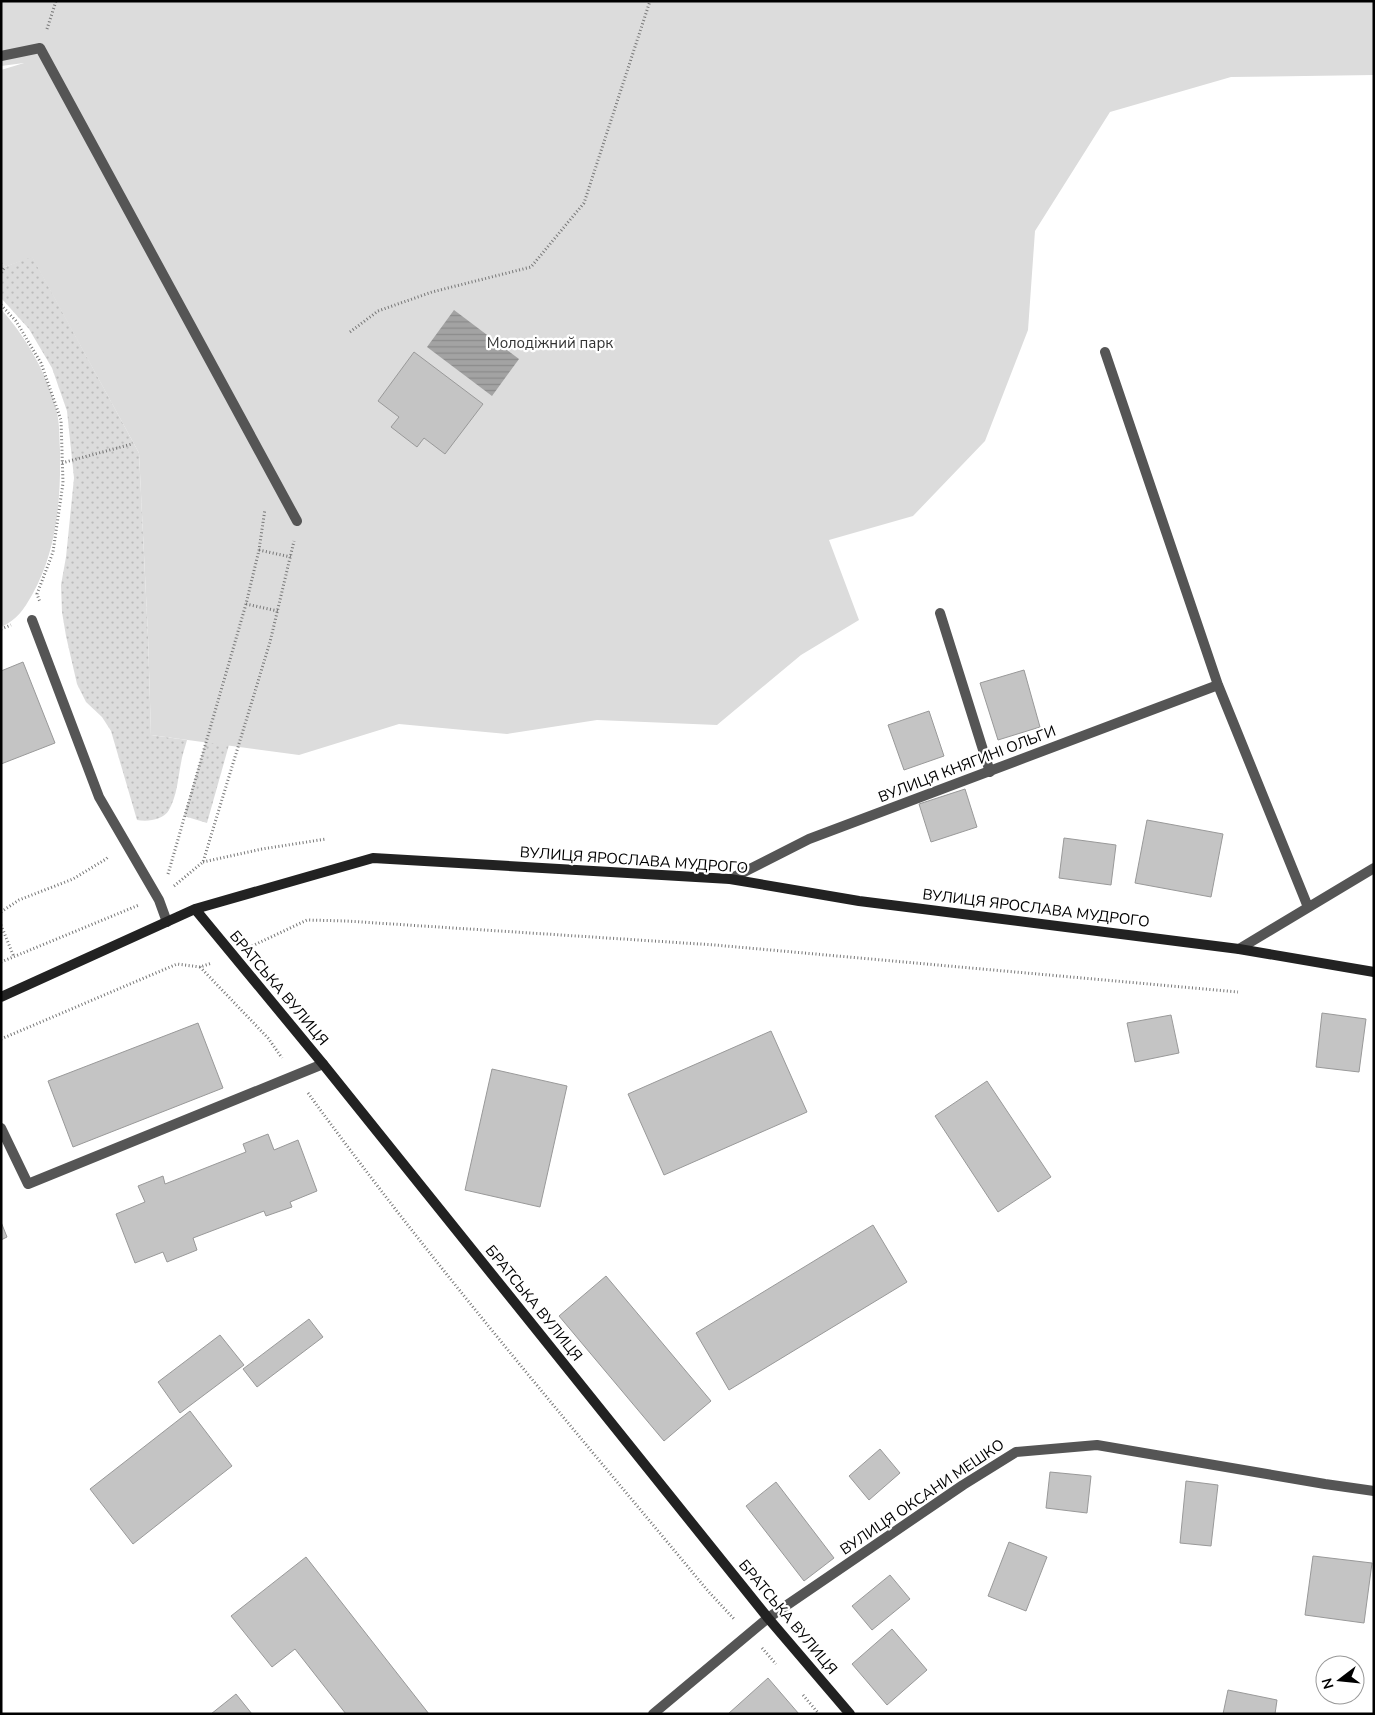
<svg xmlns="http://www.w3.org/2000/svg" width="1375" height="1715" viewBox="0 0 1375 1715" font-family="'Nunito Sans',sans-serif">
<defs>
<pattern id="grass-dots" width="8" height="8" patternUnits="userSpaceOnUse" patternTransform="scale(1.25)"><rect width="8" height="8" fill="#dcdcdc"/><path d="M2 2h.1M6 6h.1" fill="none" stroke="#bbb" stroke-width="1.8" stroke-linecap="round"/></pattern>
<pattern id="water-rules" width="6" height="5" patternUnits="userSpaceOnUse" patternTransform="scale(1.25)"><rect width="6" height="5" fill="#a3a3a3"/><path d="M0 2.5h6" fill="none" stroke="#8b8b8b"/></pattern>
</defs>
<rect width="100%" height="100%" fill="#fff"/>
<path fill="url(#grass-dots)" d="M32,256L139,453L148,636L151,735L187,740C185,748 182,755 181,763C178,778 177,796 169,810C163,820 148,822 137,820L111,731L102,717L86,702L77,684L66,636L62,612L61,585L66,557L74,478L67,411L52,368L29,329L1,298V259L5,267Z
M241,619L263,624L207,823L184,816Z"/>
<path fill="#dcdcdc" d="M3,1H1374V75L1231,77L1110,112L1035,231L1028,330L985,441L913,516L829,540L859,620L801,655L717,725L597,720L507,734L399,724L299,755L151,735L148,636L139,453L32,257L5,267L1,260V70L24,63L1,66V3Z
M1,309C25,336 45,370 55,405C60,420 59,435 60,450C61,499 57,551 32,595C24,609 17,620 1,627Z"/>
<path fill="url(#water-rules)" d="M454,310L519,359L492,396L427,347Z"/>
<path fill="#c4c4c4" stroke="#999" d="M414,352L483,404L445,454L424,438L417,447L391,427L399,417L378,401Z
M23,662L55,743L1,764V671Z
M1024,670L1040,727L998,740L980,683Z
M929,711L944,756L904,770L888,725Z
M965,789L977,827L931,842L919,804Z
M1147,820L1223,834L1211,897L1135,883Z
M1064,838L1116,845L1111,885L1059,878Z
M1322,1013L1366,1019L1359,1072L1316,1067Z
M1171,1015L1179,1053L1135,1062L1127,1023Z
M198,1023L223,1088L73,1147L48,1081Z
M771,1031L807,1112L664,1175L628,1094Z
M492,1069L567,1086L540,1207L465,1190Z
M987,1081L1051,1177L998,1212L935,1116Z
M268,1134L274,1150L298,1140L317,1191L290,1202L292,1207L266,1216L264,1211L193,1238L197,1250L167,1262L163,1252L135,1263L116,1214L145,1202L138,1186L163,1176L165,1184L246,1152L243,1144Z
M1,1222L7,1237L1,1240Z
M873,1225L907,1282L729,1390L696,1333Z
M606,1276L711,1401L664,1441L559,1316Z
M309,1319L323,1337L257,1387L243,1369Z
M220,1335L244,1365L180,1413L158,1382Z
M190,1411L232,1466L133,1544L90,1489Z
M880,1449L900,1473L869,1500L849,1476Z
M1050,1472L1091,1476L1087,1513L1046,1508Z
M1186,1481L1218,1485L1211,1546L1180,1543Z
M776,1482L834,1558L804,1581L746,1506Z
M1009,1542L1047,1557L1026,1611L988,1596Z
M1313,1556L1372,1563L1364,1623L1305,1615Z
M306,1557L429,1714H346L295,1649L272,1667L231,1616Z
M890,1575L910,1599L872,1630L852,1606Z
M892,1629L927,1670L887,1705L852,1664Z
M768,1678L799,1714H728Z
M1228,1690L1277,1700L1275,1714H1223Z
M236,1694L252,1714H211Z"/>
<g fill="none" stroke-linecap="round" stroke-linejoin="round">
<path stroke="#777" stroke-width="3" stroke-dasharray="1 2.5" stroke-linecap="butt" d="M47,29L56,1
M1,272L5,267
M1,305L16,321L41,363L61,420L63,483L53,552L37,594L40,602
M350,332L378,311L432,292L531,267L584,203L650,1
M62,463L132,444
M259,550L291,557
M246,604L278,611
M1,629L11,625
M203,862L262,849L326,839
M168,874L246,604L259,550L265,509
M174,886L203,862L270,642L294,541
M1,912L19,900L73,879L106,859L109,856
M1,925L14,957
M252,946L307,920L346,921L715,945L1238,992
M1,962L139,905
M200,967L268,1038L282,1058
M1,1039L177,964L200,967L212,963
M308,1093C433,1265 572,1427 708,1591L735,1620
M762,1648L776,1664
M803,1695L819,1714"/>
<path stroke="#555" stroke-width="10" d="M1,56L40,48L297,521
M940,613L990,772
M32,620L99,797L159,900L167,922
M1,1128L28,1184L323,1064"/>
<path stroke="#555" stroke-width="10" d="M1105,352L1218,685L1308,907
M730,879L809,839L1218,685
M1239,949L1374,868
M653,1714L768,1618L963,1485L1016,1452L1097,1445L1325,1484L1374,1491"/>
<path stroke="#222" stroke-width="10" d="M195,909L323,1064L768,1618L850,1714
M1,997L195,909L373,858L730,879L859,901L1239,949L1374,972"/>
</g>
<g text-anchor="middle" dominant-baseline="central" stroke-width="4.5" stroke-linejoin="round" paint-order="stroke">
<g font-size="15" fill="#333" stroke="#fff">
<text x="550" y="343">Молодіжний парк</text>
</g>
<g font-size="15" fill="#000" stroke="#fff">
<text transform="translate(967 764) rotate(-21)">ВУЛИЦЯ КНЯГИНІ ОЛЬГИ</text>
<text transform="translate(634 860) rotate(4)">ВУЛИЦЯ ЯРОСЛАВА МУДРОГО</text>
<text transform="translate(1036 908) rotate(7)">ВУЛИЦЯ ЯРОСЛАВА МУДРОГО</text>
<text transform="translate(279 988) rotate(50)">БРАТСЬКА ВУЛИЦЯ</text>
<text transform="translate(534 1303) rotate(51)">БРАТСЬКА ВУЛИЦЯ</text>
<text transform="translate(922 1497) rotate(-34)">ВУЛИЦЯ ОКСАНИ МЕШКО</text>
<text transform="translate(788 1617) rotate(50)">БРАТСЬКА ВУЛИЦЯ</text>
</g>
</g>
<rect width="1375" height="1715" fill="none" stroke="#000000" stroke-width="5"/>
<g transform="translate(1340 1680) rotate(254)"><circle r="24" fill="#ffffff" stroke="#999999"/>
<path d="M0-4L9 19L0 12L-9 19Z" fill="#000000"/>
<text y="-8" font-size="14" font-weight="bold" text-anchor="middle" fill="#000000">N</text>
</g>
</svg>
